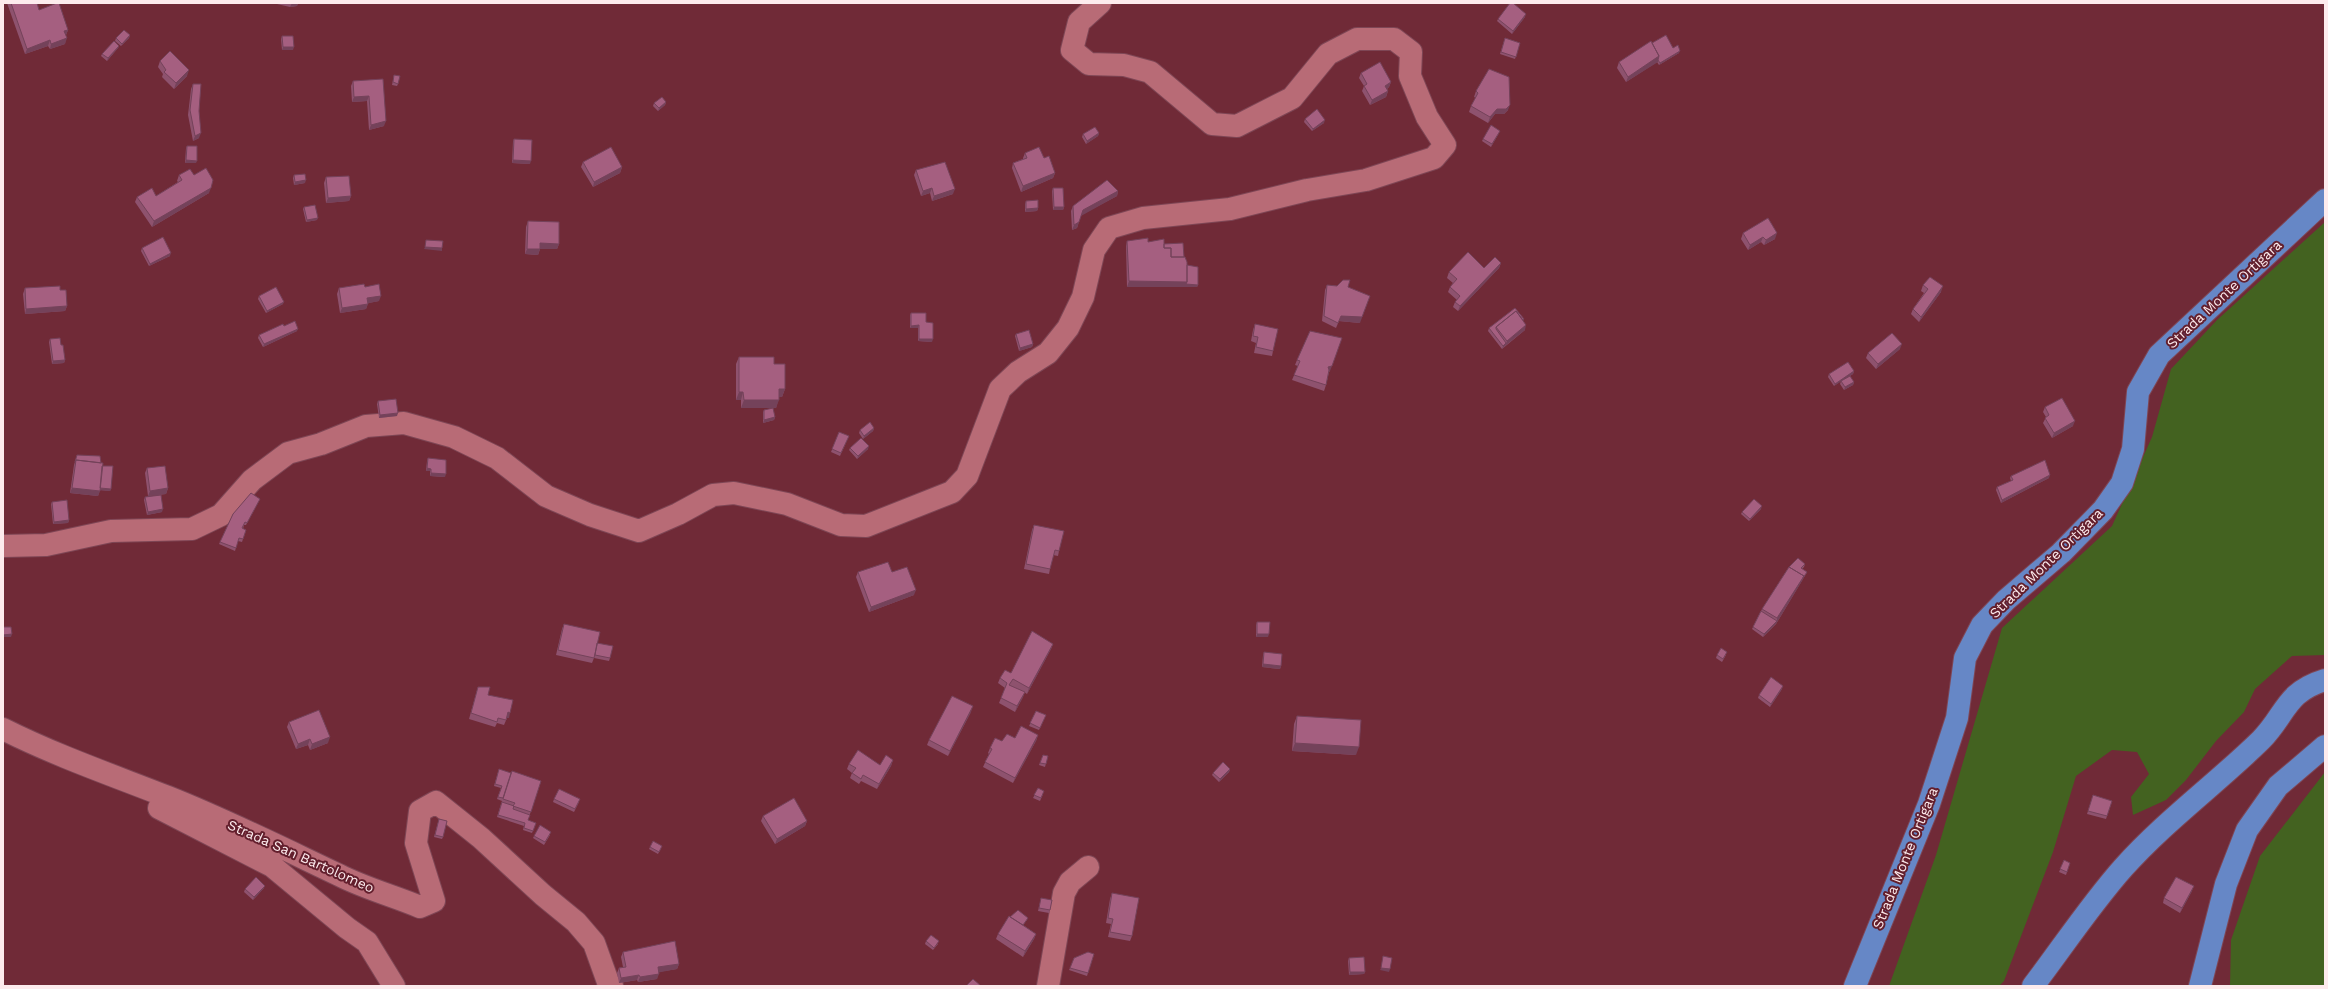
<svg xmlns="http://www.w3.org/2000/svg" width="2328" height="989" viewBox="0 0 2328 989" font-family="'Work Sans',sans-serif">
<rect width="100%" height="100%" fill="#702a37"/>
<path fill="#436220" d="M2325,222V655L2292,656L2255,689L2244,712L2216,741L2186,780L2166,800L2133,815L2131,797L2149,774L2137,752L2112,750L2076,776L2053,852L2004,981L1999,986H1889L1936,855L2002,628L2112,526L2152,437L2171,369L2217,320Z
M2325,772V986H2230L2231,940L2260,856Z"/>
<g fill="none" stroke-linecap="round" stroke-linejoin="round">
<defs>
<path id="minor" d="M3,546L46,545L111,531L192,529L221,515L252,480L288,453L321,444L366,426L404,423L454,437L497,458L546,496L590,515L639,531L678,514L713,495L734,493L787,504L841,525L866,526L952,492L967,476L1000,389L1018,372L1048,353L1068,328L1083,297L1094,250L1109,228L1143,218L1230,209L1307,190L1366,180L1434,158L1445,145L1427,117L1410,76L1411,52L1394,39H1357L1328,54L1292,98L1237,126L1212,124L1150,72L1124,65L1089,64L1072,50L1079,22L1100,3
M3,729C57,756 112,775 168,797C226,820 282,848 339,875C364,888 394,896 420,907L434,901L416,843L420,811L436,802L481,838L543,895L576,922L594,943L608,982L612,986
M159,808L272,866L347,928L367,942L394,986
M1048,986L1064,893L1070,882L1088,867"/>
<path id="major" d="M1855,986L1929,804L1957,718L1965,658L1982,625L2006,600L2061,553L2103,510L2122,483L2133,449L2138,392L2159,355L2325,200
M2033,986C2062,948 2091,904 2123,868C2165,821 2216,784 2261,740C2286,715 2285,692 2325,680
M2200,986L2226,884L2247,830L2278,786L2325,746"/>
</defs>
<use href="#minor" stroke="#7e4655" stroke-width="24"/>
<use href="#major" stroke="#7e4655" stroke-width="24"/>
<use href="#minor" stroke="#b86b76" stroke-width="22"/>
<use href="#major" stroke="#6687c6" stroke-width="22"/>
</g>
<path fill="#8e526e" d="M7,3H37L39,10L68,30L66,35L65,44L50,49L48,46L25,54Z
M277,3H298L297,6L290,7L277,4Z
M1525,17L1512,34L1497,21L1498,19Z
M130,35L129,38L121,46L115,41L116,38Z
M282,36L293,50H282L281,39Z
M1505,38L1520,43L1515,59L1500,54Z
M119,46L118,48L107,61L101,56L102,54Z
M1673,48L1679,53L1659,65L1657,62L1626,82L1617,68L1619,62Z
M160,61L187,76L174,89L162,77L163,74L158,67Z
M1361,73L1391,82L1389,87L1387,89L1388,91L1386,97L1370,105L1362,91L1364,86L1359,78Z
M394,75L398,84L397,86L392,85Z
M383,79L384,126L369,130L367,101L352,102L351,86L353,81Z
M193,84L199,111V138L193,141L188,115L191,89Z
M1476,91L1508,110L1504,114H1495L1488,123L1469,112L1471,106L1476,98L1474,97Z
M666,102L665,105L658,111L653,106L654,103Z
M1305,119L1324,123L1312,131L1304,122Z
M1099,133L1098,136L1086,144L1082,137L1083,134Z
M1499,133L1491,147L1482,141L1483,139Z
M514,139L530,164L512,163L513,141Z
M187,146L196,163H185L186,148Z
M1025,153L1055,173L1053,178L1021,192L1012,168L1013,163L1023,159V158Z
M583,162L622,167L620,173L593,187L581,167Z
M916,170L953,194L932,201L930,193L921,196L914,175Z
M179,175H194L209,193L152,227L135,202L137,197L156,196L178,182L177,181Z
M294,175L305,183L294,185L293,178Z
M326,177L351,196L349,201L326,203L324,183Z
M1053,188L1064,207L1063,210H1053L1052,191Z
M1118,191L1117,196L1081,215L1077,228L1072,230L1071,211L1073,206Z
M1026,201L1038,208L1037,211L1025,212V204Z
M304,207L317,220L306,222L303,209Z
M528,221L559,244L557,249H540L538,255L525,254L526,227Z
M1743,233L1775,239L1764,245L1761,242L1748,250L1741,239Z
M1127,241L1148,242L1164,244L1184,257L1187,265L1198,285L1197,287H1127L1126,246Z
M142,248L170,256L149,266L141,251Z
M1501,263L1499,268L1458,311L1453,307L1455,302L1457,300L1448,292L1450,287L1453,283L1447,278L1449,272L1484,268Z
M1327,285L1348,287L1360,323L1339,321L1336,328L1322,321L1325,290Z
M1923,285L1941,292L1919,322L1911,314L1913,309L1924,293L1921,291Z
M365,287L379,301L368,303L366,309L340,313L337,294L339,288Z
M25,288L60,290L67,306L65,311L25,314L23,294Z
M259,296L283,304L266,313L258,299Z
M911,313L926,322L932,342L918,341V328H910V315Z
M1524,319L1523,321L1525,330L1502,349L1488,331L1489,328Z
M1255,324L1273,351L1272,356L1254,353L1256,343L1251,341L1253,330Z
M284,326L297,331L263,347L258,338L259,335Z
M1016,334L1033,344L1032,347L1019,351L1015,336Z
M50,339L61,345L65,360L64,363L52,364L49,342Z
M1900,349L1876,369L1866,358L1868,353Z
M739,357L774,364L785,389L782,397H779L776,408H741V400H736V364Z
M1297,360L1330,371L1329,372L1326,385L1324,391L1292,380L1298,366L1295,365Z
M1854,371L1853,374L1842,381L1854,382L1853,385L1844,390L1840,384L1841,381L1834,386L1828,377L1829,374Z
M378,401L397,416L379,418L377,404Z
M2045,407L2073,426L2052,438L2043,423L2046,417L2043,412Z
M764,410L775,417L774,420L763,423V412Z
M874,428L873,431L863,439L859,433L860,430Z
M839,432L849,436L840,456L831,452Z
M850,448L868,449L857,459L849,450Z
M77,455L101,463L111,489L110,491L100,490L98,496L70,493L74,465Z
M428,458L445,477L430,476V471H426L427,461Z
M147,468L168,488L166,494L148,496L145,473Z
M2011,476L2049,478L2001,503L1996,490L1997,487L2011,481L2010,478Z
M145,497L162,512L147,515L144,500Z
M260,499L246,525H244L243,529L246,530L242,542L238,541L235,551L219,544L233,514Z
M52,502L69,520L68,523L53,524L51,504Z
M1761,509L1749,521L1741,514L1742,512Z
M1034,525L1059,551L1058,556L1053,555L1050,569L1049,574L1024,569L1032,530Z
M1805,564L1804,567L1802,569L1807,572L1806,574L1776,624L1763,637L1752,629L1762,609L1789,567Z
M858,572H892L914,595L869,612L856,577Z
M1257,622L1268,637H1256V625Z
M564,624L597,643L610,658L609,661L594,658L592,663L556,655L562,629Z
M1053,644L1051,649L1027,694L1024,692L1023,697L1015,712L999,703L1005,688L998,683L1000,678L1011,673Z
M1264,652L1281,666L1280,669L1262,667L1263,655Z
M1717,655H1726L1722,662L1716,658Z
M478,687L488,695L509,718H507L504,725L497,723L495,727L469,719Z
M1782,689L1770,707L1758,698L1759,695Z
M1036,711L1046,715L1039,730L1029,726Z
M971,712L948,756L927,745L929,740Z
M1297,716L1356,755L1292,751L1294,724Z
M289,722L328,743L310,750L308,745L296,749L287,727Z
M1038,735L1036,741L1013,783L983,767L989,754L988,753L990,748L1002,741L1015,738Z
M1043,755L1048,756L1045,767L1039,765Z
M893,760L891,766L877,789L861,781L859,784L850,778L852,773L847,769L849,764L880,765Z
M499,769L511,773L541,781L528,820L536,823L532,833L523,830L524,826L497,817L502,801L497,799L501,788L494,786Z
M1230,769L1229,772L1219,782L1212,775L1213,773Z
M1038,788L1043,794L1040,801L1033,798Z
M2093,795L2112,801L2106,819L2087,814Z
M554,799L579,802L574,812L553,802Z
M763,816L807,821L805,826L775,844L761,821Z
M439,819L443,837L442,839L434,837Z
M550,835L544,845L533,838L534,836Z
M650,847L661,848L658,854L649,849Z
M2064,860L2070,863L2066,875L2059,872Z
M264,888L253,900L244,892L245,889Z
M2192,891L2180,913L2163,903L2164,898Z
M1112,893L1132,936L1130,941L1108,937L1111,924L1106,923L1110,899Z
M1041,898L1050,910L1049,913L1038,911Z
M1010,917L1027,920L1023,925L1036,934L1034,939L1023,957L996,939L998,934Z
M926,941L938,944L933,950L925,944Z
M623,952L679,964L677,969L658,972L657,979L638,982L637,980L619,983L617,973L619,968L623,967L621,957Z
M1094,954L1087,976L1069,970L1070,968Z
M1349,958L1365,972L1364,974L1349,975L1348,961Z"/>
<path fill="#74425a" d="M292,3H298L297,6L290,7Z
M1526,14L1525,17L1512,34L1513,31Z
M68,30L66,35L62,36L64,31Z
M130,35L129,38L121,46L122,44Z
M67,38L65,44L50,49L51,44Z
M50,40L48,46L25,54L27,49Z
M119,46L118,48L107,61L108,58Z
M283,47H294L293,50H282Z
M1680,51L1679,53L1659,65L1660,63Z
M1659,56L1658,62L1626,82L1628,77Z
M189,70L187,76L174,89L176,83Z
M1391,82L1389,87L1383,92L1385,86Z
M1388,91L1386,97L1370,105L1372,100Z
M369,96L367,101L352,102L354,97Z
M666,102L665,105L658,111L659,108Z
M1510,105L1508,110L1504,114H1495L1488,123L1490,117L1497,109Z
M1325,120L1324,123L1312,131L1313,129Z
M386,121L384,126L369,130L371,125Z
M1500,131L1499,133L1491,147L1492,144Z
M201,133L199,138L193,141L195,136Z
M1099,133L1098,136L1086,144L1087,141Z
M186,160L197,161L196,163H185Z
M513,160L531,161L530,164L512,163Z
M622,167L620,173L593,187L594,182Z
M1055,173L1053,178L1021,192L1023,186Z
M306,180L305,183L294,185L295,182Z
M211,188L209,193L152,227L154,221Z
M932,188L930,193L921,196L923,191Z
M955,189L953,194L932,201L934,196Z
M1118,191L1117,196L1081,216L1083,210Z
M351,196L349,201L326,203L328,198Z
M1054,207H1064L1063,210H1053Z
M1038,208L1037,211L1025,212L1026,209Z
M318,218L317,220L306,222L307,220Z
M1079,222L1077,228L1072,230L1074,225Z
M1777,233L1775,239L1764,245L1766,240Z
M1763,237L1761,242L1748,250L1750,245Z
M540,243L559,244L557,249H538Z
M425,247L442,248V251L424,249Z
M527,249H540L538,255L525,254Z
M171,253L170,256L149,266L150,264Z
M1501,263L1499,268L1458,311L1460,306Z
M1129,281L1187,282L1198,285L1197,287H1127Z
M1943,286L1941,292L1919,322L1921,317Z
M381,296L379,301L365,304L367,298Z
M1370,296L1360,323L1339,321L1336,328L1341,316Z
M284,302L283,304L266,313L267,311Z
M368,304L366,309L340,313L342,308Z
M67,306L65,311L25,314L26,309Z
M919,325L918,328H910L911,326Z
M1526,325L1525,330L1505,346L1507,341Z
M298,329L297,331L263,347L264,344Z
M919,339H933L932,342L918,341Z
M1506,343L1505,346L1502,349L1503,346Z
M1033,344L1032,347L1019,351L1020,348Z
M1902,344L1900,349L1876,369L1878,364Z
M65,360L64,363L52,364L53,361Z
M1332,366L1330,371L1326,372L1328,367Z
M1854,371L1853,374L1834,386L1835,384Z
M1854,382L1853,385L1844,390L1845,387Z
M779,389H785L782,397H776Z
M739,392H743L741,400H736Z
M744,400H779L776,408H741Z
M398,413L397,416L379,418L380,415Z
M775,417L774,420L763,423L764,420Z
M2075,421L2073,426L2052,438L2054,433Z
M874,428L873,431L863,439L864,436Z
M869,446L868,449L857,459L858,456Z
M427,468L431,469L430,471H426Z
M431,473L446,474L445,477L430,476Z
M2050,475L2049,478L2001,503L2002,500Z
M72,488L100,491L98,496L70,493Z
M99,488L111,489L110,491L98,490Z
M168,488L166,494L148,496L150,491Z
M1762,506L1761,509L1749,521L1750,519Z
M163,509L162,512L147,515L148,512Z
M69,520L68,523L53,524L54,522Z
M1804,576L1802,581L1776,624L1763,637L1764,634L1777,621V618Z
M916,590L914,595L869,612L871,607Z
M12,634L11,637H3V635Z
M1257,634H1269L1268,637H1256Z
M1053,644L1051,649L1027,694L1029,688Z
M1263,664L1281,666L1280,669L1262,667Z
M1783,686L1782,689L1770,707L1771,704Z
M1025,692L1023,697L1015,712L1017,706Z
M973,706L971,712L948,756L950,751Z
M508,712L510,713L509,718H506Z
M1038,735L1036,741L1013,783L1015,778Z
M330,737L328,743L310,750L312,744Z
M310,739L308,745L296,749L298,744Z
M1295,743L1359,747L1356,755L1292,751Z
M893,760L891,766L877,789L879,784Z
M1230,769L1229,772L1219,782L1220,779Z
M807,821L805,826L775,844L777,839Z
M265,886L264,888L253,900L254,897Z
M2194,886L2192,891L2180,913L2182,908Z
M1036,934L1034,939L1023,957L1025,951Z
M679,964L677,969L656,973L658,967Z
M1381,968L1390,969L1389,972L1380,970Z
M1350,972H1365L1364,974L1349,975Z
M659,974L657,979L638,982L640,977Z
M639,975L637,980L619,983L621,978Z"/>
<path fill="#a55f80" stroke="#74425a" d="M11,3H37L39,10L57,3H59L68,30L64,31L67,38L51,44L50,40L27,49Z
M1510,3H1513L1526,14L1513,31L1498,19Z
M124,30L130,35L122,44L116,38Z
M1666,35L1673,48L1678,45L1680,51L1660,63L1658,60L1659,56L1652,43Z
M282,36H293L294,47H283Z
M1505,38L1520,43L1516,57L1501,52Z
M114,41L119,46L108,58L102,54Z
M1651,41L1659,56L1628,77L1619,62Z
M170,51L189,70L176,83L164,72L166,70L160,61Z
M1380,62L1391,82L1385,86L1388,91L1372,100L1364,86L1367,84L1361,73Z
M1489,69L1509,77L1510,105L1506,109H1497L1490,117L1471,106L1478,93L1476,91Z
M394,75L400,76L398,84L393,82Z
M383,79L386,121L371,125L369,96L354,97L353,81Z
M193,84H201L199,111L201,133L195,136L190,110Z
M662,97L666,102L659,108L654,103Z
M1317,109L1325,120L1313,129L1305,119Z
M1491,125L1500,131L1492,144L1483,139Z
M1095,127L1099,133L1087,141L1083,134Z
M514,139L532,140L531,161L513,160Z
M187,146H197V161L186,160Z
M611,147L622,167L594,182L583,162Z
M1039,147L1044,158L1049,156L1055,173L1023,186L1013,163L1027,158L1025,153Z
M945,162L955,189L934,196L932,188L923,191L916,170Z
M206,168L213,180L211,188L154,221L137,197L152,188L156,196L182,180L179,175L190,169L194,175Z
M305,174L306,180L295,182L294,175Z
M349,176L351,196L328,198L326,177Z
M1107,180L1118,191L1083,210L1079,222L1074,225L1073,206Z
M1053,188H1063L1064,207H1054Z
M1038,200V208L1026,209V201Z
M315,205L318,218L307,220L304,207Z
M1768,218L1777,233L1766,240L1763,237L1750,245L1743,233Z
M528,221L559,222V244L540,243V249H527Z
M163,237L171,253L150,264L142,248Z
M1148,238V242L1164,239V248H1171V257H1185L1187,262V282L1129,281L1127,241Z
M426,240L443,241L442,248L425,247Z
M1183,243L1184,257H1171V248H1164V244Z
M1468,252L1484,268L1495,257L1501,263L1460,306L1455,302L1460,296L1450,287L1457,279L1449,272Z
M1187,265L1198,267V285L1186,284L1187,282Z
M1930,277L1943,286L1921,317L1913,309L1928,289L1923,285Z
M1343,280H1350L1348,287L1370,296L1362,317L1341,316L1338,323L1324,316L1327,285L1337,286Z
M364,284L365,287L379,284L381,296L367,298L368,304L342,308L339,288Z
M60,286V290H66L67,306L26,309L25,288Z
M276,287L284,302L267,311L259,296Z
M1515,308L1524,319L1523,320L1516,311L1496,327V329L1506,343L1503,346L1489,328Z
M1516,311L1526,325L1507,341L1496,327Z
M911,313H926V322L933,323V339H919V325L911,326Z
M295,321L298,329L264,344L259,335L283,324L284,326Z
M1255,324L1278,329L1273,351L1256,347L1258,337L1253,336Z
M1029,330L1033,344L1020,348L1016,334Z
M1310,331L1342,338L1332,366L1328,367L1329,370L1326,385L1294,375L1300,361L1297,360Z
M1892,333L1902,344L1878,364L1868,353Z
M60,338L61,345H63L65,360L53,361L50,339Z
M739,357H774V364H785V389H779V400H744L743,392H739Z
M1848,362L1854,371L1835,384L1829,374Z
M1850,376L1854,382L1845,387L1841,381Z
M2062,398L2075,421L2054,433L2045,418L2049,415L2045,407Z
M396,399L398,413L380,415L378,401Z
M773,408L775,417L764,420V410Z
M870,422L874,428L864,436L860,430Z
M839,432L849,436L841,453L832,449Z
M861,438L869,446L858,456L850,448Z
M77,455L100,456L101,463L76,460L75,462Z
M428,458L446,460V474L431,473V469L427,468Z
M76,460L103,463L100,491L72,488Z
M2045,460L2050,475L2002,500L1997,487L2013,480L2011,476Z
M102,466H113L111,489L100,488Z
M165,466L168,488L150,491L147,468Z
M251,493L260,499L247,523L245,522L242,528L246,530L243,539L239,538L236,548L220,542L233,514Z
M161,495L163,509L148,512L145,497Z
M1754,499L1762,506L1750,519L1742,512Z
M67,500L69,520L54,522L52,502Z
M1034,525L1064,531L1059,551L1055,550L1050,569L1026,564Z
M1798,558L1805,564L1801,568L1807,572L1803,578L1804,576L1789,567Z
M888,562L892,572L907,567L916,590L871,607L858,572Z
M1789,567L1804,576L1777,618L1762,609Z
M1761,611L1777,621L1764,634L1753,627Z
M1257,622H1270L1269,634H1257Z
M564,624L600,632L594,658L558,650Z
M3,627H11L12,634L3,635Z
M1032,631L1053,644L1029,688L1013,679L1009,685L1025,692L1017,706L1001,698L1007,683L1000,678L1005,670L1011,673Z
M597,643L613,646L610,658L595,655Z
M1721,648L1727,652L1723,659L1717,655Z
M1264,652L1282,654L1281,666L1263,664Z
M1771,677L1783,686L1771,704L1759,695Z
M478,687H490L488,695L513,700L510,713L508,712L506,720L498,718L497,722L471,713Z
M952,696L973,706L950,751L929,740Z
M319,710L330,737L312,744L310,739L298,744L289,722Z
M1036,711L1046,715L1040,728L1030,723Z
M1297,716L1361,720L1359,747L1295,743Z
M1021,726L1038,735L1015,778L985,762L992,749L990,748L995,738L1002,741L1007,734L1015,738Z
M858,750L880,765L886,755L893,760L879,784L863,775L861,779L852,773L856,768L849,764Z
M1043,755L1048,756L1046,764L1040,763Z
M1223,762L1230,769L1220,779L1213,773Z
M499,769L511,773L503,798L498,797L502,786L495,784Z
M512,771L541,781L531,812L513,806L515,803L503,799Z
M1038,788L1044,791L1041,798L1034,795Z
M559,789L580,799L575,809L554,799Z
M2093,795L2112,801L2107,816L2088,811Z
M794,798L807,821L777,839L763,816Z
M502,802L514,806L513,809L530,815L528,820L536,823L533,831L524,828L525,823L498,815Z
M439,819L447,821L443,837L435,835Z
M540,825L551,832L545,842L534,836Z
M653,841L662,846L659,852L650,847Z
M2064,860L2070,863L2067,872L2060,869Z
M256,877L265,886L254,897L245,889Z
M2176,877L2194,886L2182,908L2164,898Z
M1112,893L1139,898L1132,936L1110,932L1113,919L1108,918Z
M1041,898L1052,900L1050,910L1039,908Z
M1018,910L1028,918L1023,925L1010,917Z
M1009,916L1036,934L1025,951L998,934Z
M931,935L939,941L934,948L926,941Z
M675,941L679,964L658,967L659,974L640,977L639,975L621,978L619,968L626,967L623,952Z
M1088,952L1094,954L1088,973L1070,968L1074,958Z
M1383,956L1392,958L1390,969L1381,968Z
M1364,957L1365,972H1350L1349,958Z
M973,979L981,986H966Z"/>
<g text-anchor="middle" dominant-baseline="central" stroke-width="4" stroke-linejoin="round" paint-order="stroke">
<g font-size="14" fill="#fdebed" stroke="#631f2d">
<text transform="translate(2224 294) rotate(-43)">Strada Monte Ortigara</text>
<text transform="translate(2046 563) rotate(-44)">Strada Monte Ortigara</text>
<text transform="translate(301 856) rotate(24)">Strada San Bartolomeo</text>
<text transform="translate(1905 858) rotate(-68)">Strada Monte Ortigara</text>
</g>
</g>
<rect width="2328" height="989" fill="none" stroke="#fdebed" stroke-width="8"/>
</svg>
